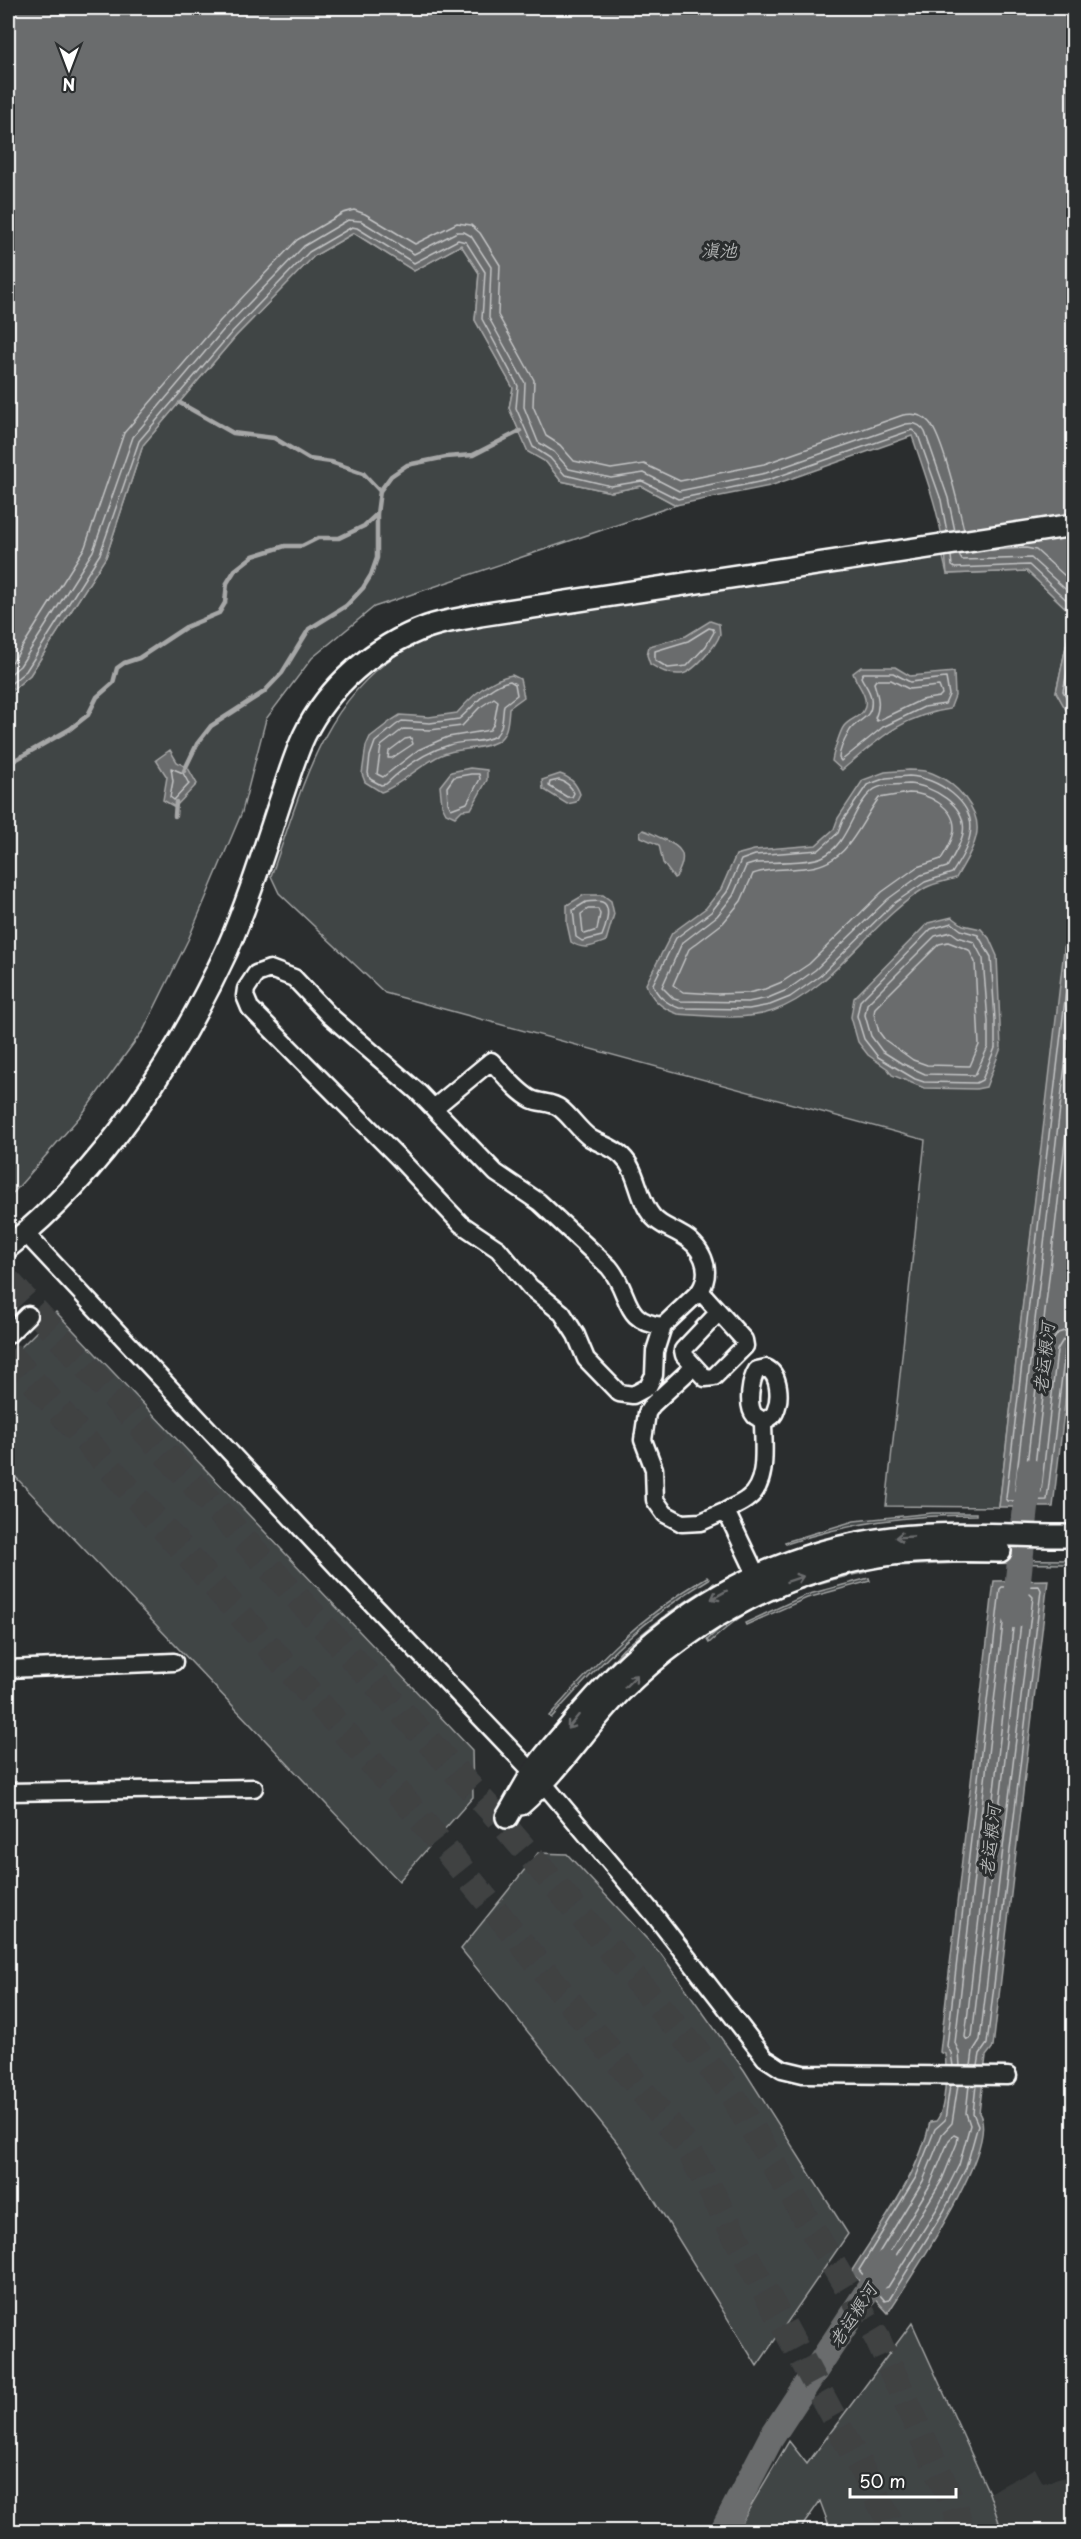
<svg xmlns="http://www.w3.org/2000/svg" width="1081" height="2539" viewBox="0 0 1081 2539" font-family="'Playpen Sans','LXGW WenKai TC',sans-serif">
<rect width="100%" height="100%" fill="#2a2d2e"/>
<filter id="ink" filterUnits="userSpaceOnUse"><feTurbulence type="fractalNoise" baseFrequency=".0167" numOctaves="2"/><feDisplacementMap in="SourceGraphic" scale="12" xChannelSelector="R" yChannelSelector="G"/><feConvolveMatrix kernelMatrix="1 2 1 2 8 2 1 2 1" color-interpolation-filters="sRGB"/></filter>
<g filter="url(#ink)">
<path fill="#373a3b" d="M1035,2468L1043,2483L1073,2475V2531H1002L989,2493Z"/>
<path fill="#414445" stroke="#a0a2a2" stroke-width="1.5" d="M354,233L414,271L461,245L479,273L475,320L513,388L509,408L528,451L546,462L561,481L611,492L641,486L676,505L374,607L312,658L266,719L242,812L188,940L144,1029L83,1113L8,1199V694L30,675L106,557L143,445L236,336L314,256Z
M942,553L947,574L1027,571L1073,615L1056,692L1073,722L1072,807L1074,873L999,1507L886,1506L925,1140L385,993L279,893L271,876C301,794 319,708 395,656C420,638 453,631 481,623Z
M56,1312L472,1750L473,1797L399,1881L8,1469V1360Z
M932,1513H976V1515C908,1515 851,1522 786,1544L785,1542L854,1521Z
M928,1523L1073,1524V1529L787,1553L804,1545L856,1531Z
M958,1559L1074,1560L1073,1564L958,1563L897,1566L898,1563Z
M867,1569L866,1572C823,1581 775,1594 738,1619C728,1626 718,1635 709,1643L707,1640C716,1632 725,1623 735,1616C773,1591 823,1577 867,1569Z
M707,1577L709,1579C642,1620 603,1660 551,1718L549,1716C600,1658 639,1617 707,1577Z
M869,1578L870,1581L807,1598L746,1625L745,1623L806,1595Z
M714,1583L717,1587L558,1726L556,1725L623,1649L668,1613Z
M538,1853L567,1854L661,1954L744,2070L848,2234L757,2366L624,2151L461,1949Z
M912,2323L989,2493L1002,2531H831L820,2501L799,2531H736L789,2441L807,2464Z"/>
<path fill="#6a6c6d" stroke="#a6a7a7" stroke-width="1.5" d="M8,8H1073V722L1056,692L1073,615L1027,571L947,574C944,526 928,482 912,436L770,486L676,505L641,486L611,492L561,481L546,462L528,452L509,408L513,388L475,320L479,273L461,245L414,271L354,233L314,256L236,336L143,445L106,557L30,675L8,694Z
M710,621L719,624C719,625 720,633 720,634C717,645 692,674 681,674C668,675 660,670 650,664L647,655L649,646L686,636Z
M895,667L910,676L954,672L955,696L950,709C901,716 878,740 842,770L832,761C833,754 840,731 844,726C852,716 868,717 865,699C863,689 856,683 853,673L861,667Z
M512,675L520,679L524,697L509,708C508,720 508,736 496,742C479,751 458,747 441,755C422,763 397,788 381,792L365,782L362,774L366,746L370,737L392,720L400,715L429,717L457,713C471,697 489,679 512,675Z
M170,750L177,762L188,768L197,784L175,807L163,800L167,777L156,760Z
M470,768L487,770V780L471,809L462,810L455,817L446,813L442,805L440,786L451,772Z
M909,770C916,770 925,770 932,773C955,782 983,810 976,837C973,851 963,865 956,878C946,881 934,883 925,888C871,921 832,991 773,1011C744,1021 708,1016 678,1014C663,1009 651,999 646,984L672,933L706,908L721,889L736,855L754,850L816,845L834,829L838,818L863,780L885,772Z
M560,774C571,778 576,783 580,794L576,802L567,804L543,789L542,780Z
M643,830C650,832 654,835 661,838C682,847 689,854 676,877L674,878L663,863L659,845L641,837L640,833Z
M1073,873L1074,1326L1053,1507H999Z
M584,895H603L611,901L614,914L606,941C593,946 584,951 571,942L567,924V905Z
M952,917L963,925L981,929L989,938L997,956L1001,1048L986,1087L976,1089L924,1088L892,1075L888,1069L868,1055L858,1042L851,1017L854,998L928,923Z
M1048,1580L993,2047L986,2056L979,2113C1002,2145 908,2281 888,2313L851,2272C880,2225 918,2177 930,2122L936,2121C946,2111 947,2068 945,2054L940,2052L994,1581Z"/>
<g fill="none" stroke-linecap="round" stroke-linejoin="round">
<path stroke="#c3c4c5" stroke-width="1.5" d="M991,550L1026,548L1036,550L1074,584
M959,555L962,560L1031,558L1074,597
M951,556L952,566L955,568L1029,565L1074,607
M709,628L713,629L714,632L706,646L687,666L668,668L655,660V651L688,641Z
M1074,641L1063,691L1074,710
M8,665L14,660L85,547L124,433L220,321L297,240L343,213L354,210L365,214L415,244L457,223L471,225L480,233L500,265L498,315L534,380L533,406L546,436L560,445L574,461L611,469L644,464L680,481L764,464L903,415C913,413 922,414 929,422C943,437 959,508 964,530
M870,673H893L910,682L946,678L949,695L945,704L924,707L883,727L841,761L839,758C839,751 845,739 849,732C856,718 874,721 871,698C870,690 864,684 861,677L863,673Z
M8,676L20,666L93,551L133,437L226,327L304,246L348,220L361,221L414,254L457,232H464L471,236L491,267L489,318L525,383L524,407L538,442L554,452L569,469L611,478L644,473L679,491L766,473L906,424C915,422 921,425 925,432L948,498L955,531
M876,680H891L909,689L939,686L942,694L939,697L921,700L877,721L875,718C881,706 878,696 874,683Z
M510,681L515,684L517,695L504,705C502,715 504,729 495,736C482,744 463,740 449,745C426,752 403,768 386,784L381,785L370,779L368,773L370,756L375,742L396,725L402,721L430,723L459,719C475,706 488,685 510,681Z
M8,686L26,671L100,554L139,441L232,332L309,252L352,227L357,228L414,263L458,240L466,242L485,272L482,319L518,386L516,408L533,447L550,458L565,475L611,486L642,481L678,499L768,480L912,430L918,435L941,500L947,532
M494,698L498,701L494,723L490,730L448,737L438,741L418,750L383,777L377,774L381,746L403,729L430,730L462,726L479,708Z
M411,738L413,744L392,758H388L389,751L405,739Z
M171,768L183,773L189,784L174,800L170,797L173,781Z
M471,774H479L480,779L467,803L451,809L448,803L447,787L454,777Z
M909,776C936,777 977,802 970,835C968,848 959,862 952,873L925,882L893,904L820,976L790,997L770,1005L749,1009L679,1008C668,1004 656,996 653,984L676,938L711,912L727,892L741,860L755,855L819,850L838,833L843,820L867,785L886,778Z
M559,780C567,782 571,786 574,793L572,797H567L549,786L550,782Z
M909,784C931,785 968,805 963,833C961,844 953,857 947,867L921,875L888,899L815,970L787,990L768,998L748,1002L681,1001L674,999L662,987L682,943L717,916L733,896L746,866L756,863C771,862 811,863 822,857C849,844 851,809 872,791C881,783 899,785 909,784Z
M909,793C927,793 955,807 954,829C954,839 946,851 941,859L917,867L882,892L809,964L782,982L765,989L748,993L716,994L683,992L673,985L689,949L723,923L741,901L753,874C768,868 788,870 804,868C848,865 856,829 879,798Z
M586,902C590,902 598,900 602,902C613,906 605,929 602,936L582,941L576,937L573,910Z
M588,909H598L600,914L597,930L585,934L583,932L581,914Z
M952,923L961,930L978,935L991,957L995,1020V1048L982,1080L976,1083L924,1082L915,1079L878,1057L864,1039L857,1016L860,1001L931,929Z
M1074,924L1006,1498L1008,1501L1047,1500L1065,1351L1068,1346L1074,1345
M951,932L958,937L974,942L983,959L988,1021V1047L975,1075L925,1074L901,1063L882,1051L871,1036L865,1015L867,1004L935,936Z
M948,942L969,950L975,962L979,1045L970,1066L927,1065L913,1060L885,1040L879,1032L874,1014L875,1008L939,944Z
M1074,989L1015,1490L1017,1494H1038L1041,1492L1057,1350L1063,1340L1074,1337
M1074,1066L1025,1481L1027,1485L1033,1482L1049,1346L1058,1333L1074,1328
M1016,1603H1021L1023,1606L972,2037L967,2040L965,2037Z
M953,2066L951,2053L947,2046L1000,1589L1002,1587L1039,1586L1041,1590L987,2044L980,2054L978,2066
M960,2066L959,2052L955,2043L1006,1597L1009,1594H1030L1033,1597L980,2040L973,2051L971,2066
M950,2085L945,2120L935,2129L916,2177L859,2270L885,2301L889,2300L944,2211L966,2168L978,2125L973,2113L976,2085
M958,2085L952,2123L942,2134L923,2181L869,2269L884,2288L888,2287L938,2207L959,2165L970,2125L966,2113L969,2085
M954,2135L958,2137L957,2143L942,2180L886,2272L883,2273L880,2268L930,2185L949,2140Z"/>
<path stroke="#a6a7a7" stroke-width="4.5" d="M180,403L233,433L274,438L309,459L331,462L363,473L380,491
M8,764L70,729L88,715L97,697L113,683L117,668L124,663L139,658L186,627L219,613L225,603L227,583L235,570L253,556L285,546H302L318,538H339L364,526L377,514
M184,771L197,744L211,726L264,692L282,673L309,629L346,606L363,588L371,575L377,558V514L380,491L391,476L407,465L446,457L473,455L520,431
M175,816L176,802"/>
<path stroke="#6a6c6d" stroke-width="26" d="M1014,1615L1030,1472
M722,2532L771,2438L886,2263"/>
<path stroke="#3f4243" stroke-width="26" stroke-dasharray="26 13" stroke-linecap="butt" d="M8,1281L491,1810L728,2088L877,2338L954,2506L962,2532
M8,1353L410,1806L686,2145L887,2516L892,2532"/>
<defs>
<path id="minor" d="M434,1108L491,1061C503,1073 516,1091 531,1099C541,1104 551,1101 561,1109C571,1117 579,1130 590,1138C600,1144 613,1147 622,1156C639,1172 637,1199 653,1217C661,1226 670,1228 680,1234C701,1245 714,1269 700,1291L719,1312
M25,1233L341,1571L544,1784L656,1917L765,2058L782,2069L803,2074L1008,2076
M719,1312L744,1340L745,1346L714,1377L705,1378L684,1355L683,1350Z
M663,1326C621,1322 632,1294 609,1267L539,1202L496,1173L419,1093L329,1015L294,978L270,969L256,974L246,989L245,996L250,1008L397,1156L461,1224L498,1249L530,1287L562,1313L576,1335L586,1359L619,1393L633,1395L648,1387L654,1375L655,1351L663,1326L700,1291
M8,1335L28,1315
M694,1366L652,1405L647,1413L643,1440L654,1469L655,1500L665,1514L682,1523L701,1522L726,1511
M766,1368C780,1374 781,1399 775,1412C773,1417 768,1419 763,1421C762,1421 756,1416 755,1416C746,1406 751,1379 757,1370Z
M762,1587L726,1511C732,1507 741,1504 747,1499C769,1484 763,1445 763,1421
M8,1669L174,1662
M8,1792L254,1788"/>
<path id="tertiary" d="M8,1247C104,1171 176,1060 227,950C249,900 265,847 282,796C289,776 295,755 304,736C328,686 375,646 427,627C443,621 463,619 480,615L1074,525
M521,1804C559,1771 585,1728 620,1692C695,1617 793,1565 900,1553C933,1550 967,1550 1000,1551
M507,1817C516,1802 523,1788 532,1774C543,1756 559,1740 572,1724C655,1623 760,1554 892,1538C952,1531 1014,1536 1074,1536"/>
</defs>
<use href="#minor" stroke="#fff" stroke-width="21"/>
<use href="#tertiary" stroke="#fff" stroke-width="26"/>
<use href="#minor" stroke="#2a2d2e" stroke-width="16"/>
<use href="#tertiary" stroke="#2a2d2e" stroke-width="21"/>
</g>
<defs><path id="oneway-shaft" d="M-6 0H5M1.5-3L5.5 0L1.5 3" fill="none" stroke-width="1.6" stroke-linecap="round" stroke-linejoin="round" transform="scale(1.5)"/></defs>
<g stroke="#6a6c6d">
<use href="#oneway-shaft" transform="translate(904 1537) rotate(177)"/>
<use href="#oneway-shaft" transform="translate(795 1579) rotate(-19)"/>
<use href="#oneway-shaft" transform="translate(719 1595) rotate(151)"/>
<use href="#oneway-shaft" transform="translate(631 1681) rotate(-45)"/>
<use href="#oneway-shaft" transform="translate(573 1722) rotate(129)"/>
</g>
</g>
<g text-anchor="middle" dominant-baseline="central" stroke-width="6" stroke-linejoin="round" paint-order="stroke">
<g font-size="18" font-style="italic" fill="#b4b6b6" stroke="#2a2d2e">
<text x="719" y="249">滇池</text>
<text transform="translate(1043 1358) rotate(-84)">老运粮河</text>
<text transform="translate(989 1841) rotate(-84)">老运粮河</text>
<text transform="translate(852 2315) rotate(-57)">老运粮河</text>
</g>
</g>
<rect width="1081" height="2539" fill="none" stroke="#2a2d2e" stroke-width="30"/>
<rect x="15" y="15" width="1051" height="2509" fill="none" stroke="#fff" stroke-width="2" filter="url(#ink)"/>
<g transform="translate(69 69) rotate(180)" stroke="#2a2d2e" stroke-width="4.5" paint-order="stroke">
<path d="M0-4.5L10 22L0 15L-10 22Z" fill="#ffffff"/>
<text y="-9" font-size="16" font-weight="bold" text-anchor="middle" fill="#ffffff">N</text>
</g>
<path d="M850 2488v9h106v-9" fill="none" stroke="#ffffff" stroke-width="3"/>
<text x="859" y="2488" font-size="18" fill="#ffffff" stroke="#2a2d2e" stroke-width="4.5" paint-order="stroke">50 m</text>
</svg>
